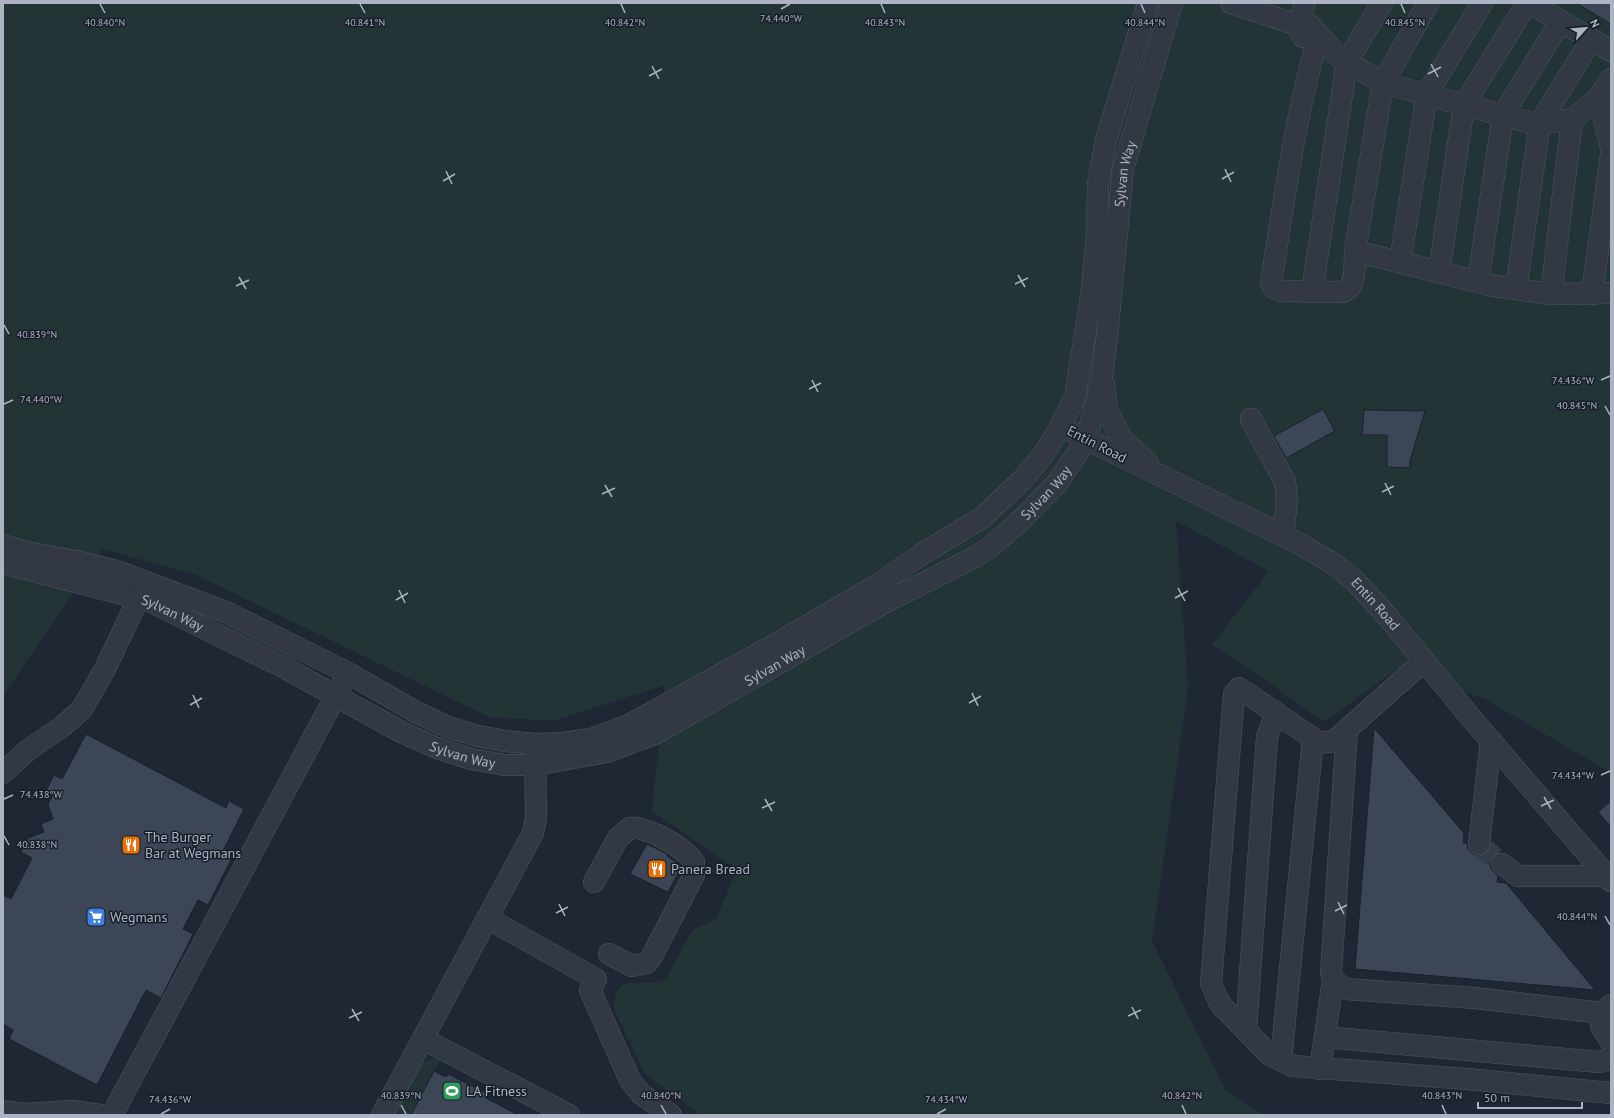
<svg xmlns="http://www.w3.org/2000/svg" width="1614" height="1118" viewBox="0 0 1614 1118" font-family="'PT Sans',sans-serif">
<rect width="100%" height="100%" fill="#1f2734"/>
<path fill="#223436" d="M3,3H1611V773L1485,699L1399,668L1324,722L1245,666L1212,645L1269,571L1176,521L1188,688L1152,941L1226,1090L1264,1115H700L645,1074L614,1009C614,967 645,992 666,978L693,930L716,919L737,870L652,811L665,685L553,721L489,717L196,575L103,549L3,696Z
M177,604L228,625L244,629L298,659L295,662L222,624Z
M371,702L424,729L454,734L506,751L504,753C461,745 433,736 394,715C387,712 375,708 371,702Z
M433,1058L440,1060L411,1115H393L421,1064Z"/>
<path fill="#3d4657" stroke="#1a202b" d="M1576,3H1611V24Z
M1323,409L1335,431L1286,458L1274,436Z
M1364,410L1425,411L1410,461V468L1387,467V435H1362Z
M1374,728L1464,833L1463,843H1467L1468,849L1472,853L1477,856L1483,855L1488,851L1491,845L1500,846V853L1493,857L1490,863L1491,869L1498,876L1497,882L1506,883L1595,990L1355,969Z
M86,734L226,808L229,801L244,809L223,851L233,856L208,905L198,900L183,929L193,934L161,998L146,990L97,1085L9,1039L13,1030L3,1024V895L11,899L32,858L21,852L28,838L44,832L41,824L53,819L48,804L53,795L46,791L54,775L62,779Z
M1611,801V827L1598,812Z
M647,844L667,854V856L682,866L668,892L630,874Z
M434,1071L446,1077L448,1074L488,1094L486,1098L518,1115H411Z"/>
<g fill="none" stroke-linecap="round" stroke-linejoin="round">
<path stroke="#343c49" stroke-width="21" stroke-dasharray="21 10" stroke-linecap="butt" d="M1479,844L1502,864"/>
<defs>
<g id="minor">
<path d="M1231,3L1298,25H1310L1335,53L1347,62L1383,83L1531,123L1572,120L1599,97L1611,79"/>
<path d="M1530,3L1611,51"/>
<path d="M1303,37L1298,25L1305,3"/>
<path d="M1316,45C1294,122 1284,203 1271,282L1274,288L1280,291L1342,292C1358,288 1354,264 1355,251L1494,286L1551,294L1611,293"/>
<path d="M1599,97L1611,148"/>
<path d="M1355,251L1383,83L1428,3"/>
<path d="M1400,262L1427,94L1482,3"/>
<path d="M1439,272L1464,105L1527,3"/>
<path d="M1478,282L1503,115L1560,22"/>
<path d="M1516,289L1540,123L1591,40"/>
<path d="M1312,292L1347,62L1382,3"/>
<path d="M1551,294L1572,120"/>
<path d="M1592,294L1611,155"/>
<path d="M1104,384L1107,410L1121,438L1147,462"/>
<path d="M1251,419L1285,482L1287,501L1283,535"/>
<path id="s1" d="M1074,433L1298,543L1334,564L1356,582L1387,616L1472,719L1611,881"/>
<path d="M3,545L25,552L76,561L117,571L226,612L348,673L416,712L448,727L478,736L506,741L535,744L563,743L591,739L629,725L769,648L877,585L922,554L983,517L1022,480L1043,455L1058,431L1075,397L1092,290L1097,233L1098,184L1106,140L1148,3"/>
<path id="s2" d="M3,563L149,601L287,669L401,732L437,748L471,759L505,765H535L607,752L655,734L882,604L973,558L989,548L1018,523L1058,482L1086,440L1101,383L1107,337L1123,169L1172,3"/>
<path d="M1424,661L1334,741L1320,743L1239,688L1234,694L1211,983L1220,1004L1270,1055L1293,1066L1467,1079L1611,1093"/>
<path d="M1347,730L1331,973L1333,980L1345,989L1475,998L1602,1013"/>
<path d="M3,773L28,750L63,726L82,709L105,669L144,587"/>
<path d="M1479,844L1491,741"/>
<path d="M1502,864L1518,876H1606"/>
<path d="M594,882L618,838L630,828C647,826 685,848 694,862V875L651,958L647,963L632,966L609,954"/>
<path d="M487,918L596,979L590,990L630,1080L641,1094L671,1115"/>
<path d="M1611,1005L1602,1013L1601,1026L1611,1042"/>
<path d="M1246,1030L1267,737L1276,712"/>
<path d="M1325,1037L1599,1062L1611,1059"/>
<path d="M423,1039L569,1115"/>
<path d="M1281,1060L1313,738"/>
<path d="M1320,1069L1333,980"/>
<path d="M3,1111L23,1114L72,1111L101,1115"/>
<path d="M112,1115L342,684"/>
<path d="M382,1115L533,833L536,818L535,752"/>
</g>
</defs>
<use href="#minor" stroke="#505663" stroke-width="22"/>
<use href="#minor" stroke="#323945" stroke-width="21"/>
</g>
<path fill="none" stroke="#acb3c2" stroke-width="1.5" d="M100,4L105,13M360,4L365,13M621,4L625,13M881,4L885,13M1141,4L1145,13M1401,4L1405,13M781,9L790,4M1431,64L1438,77M652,66L659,79M1428,74L1441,67M649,76L662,69M1225,169L1231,182M446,171L452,184M1222,179L1234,172M443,181L455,174M1018,275L1025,287M239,277L246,289M1015,284L1028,278M236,286L249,280M4,325L9,334M812,380L818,392M1601,380L1610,376M809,389L821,383M4,404L13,400M1605,406L1610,415M1385,483L1391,495M605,485L612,497M1382,492L1394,486M602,494L615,488M1178,588L1185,601M399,590L405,603M1175,598L1188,591M396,600L408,593M972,693L978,706M193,695L199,708M969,703L981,696M190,705L202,698M1601,775L1610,771M1544,797L1551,809M4,799L13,795M765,799L772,811M1541,806L1554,800M762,808L775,802M4,836L9,845M1338,902L1344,914M559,904L565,916M1335,911L1347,905M556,913L568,907M1605,916L1610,925M1132,1007L1138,1019M352,1009L359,1021M1128,1016L1141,1010M349,1018L362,1012M401,1105L406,1114M661,1105L666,1114M1182,1105L1186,1114M1442,1105L1446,1114M161,1114L170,1109M937,1114L946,1109"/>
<defs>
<symbol id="restaurant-square" viewBox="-11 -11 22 22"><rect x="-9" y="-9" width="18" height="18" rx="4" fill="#e8710a" stroke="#181e29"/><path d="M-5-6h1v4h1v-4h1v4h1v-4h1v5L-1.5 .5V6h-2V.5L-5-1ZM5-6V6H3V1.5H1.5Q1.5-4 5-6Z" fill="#fff"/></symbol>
<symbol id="supermarket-square" viewBox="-11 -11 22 22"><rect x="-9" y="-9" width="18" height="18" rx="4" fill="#3f7fe0" stroke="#181e29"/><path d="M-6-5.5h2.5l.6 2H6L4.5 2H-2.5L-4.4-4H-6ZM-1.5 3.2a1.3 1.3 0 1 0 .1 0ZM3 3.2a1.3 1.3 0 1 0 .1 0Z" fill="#fff"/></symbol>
<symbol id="stadium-square" viewBox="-11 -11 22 22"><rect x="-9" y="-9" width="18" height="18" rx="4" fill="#2e9e5b" stroke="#181e29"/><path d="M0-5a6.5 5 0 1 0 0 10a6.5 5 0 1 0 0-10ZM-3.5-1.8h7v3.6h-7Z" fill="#fff"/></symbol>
</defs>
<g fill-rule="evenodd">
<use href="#restaurant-square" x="120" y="834" width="22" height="22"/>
<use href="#restaurant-square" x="646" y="858" width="22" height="22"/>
<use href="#supermarket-square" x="85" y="906" width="22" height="22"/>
<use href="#stadium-square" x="441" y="1080" width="22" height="22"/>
</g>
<g text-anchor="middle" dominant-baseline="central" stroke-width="3" stroke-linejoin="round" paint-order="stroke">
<g font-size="14" fill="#acb3c2" stroke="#181e29">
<text stroke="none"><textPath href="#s2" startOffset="1497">Sylvan Way</textPath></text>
<text transform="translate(1097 444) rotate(27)">Entin Road</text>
<text stroke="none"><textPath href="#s2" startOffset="1161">Sylvan Way</textPath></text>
<text stroke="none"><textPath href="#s1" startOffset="349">Entin Road</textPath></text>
<text stroke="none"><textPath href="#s2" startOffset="177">Sylvan Way</textPath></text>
<text stroke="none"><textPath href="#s2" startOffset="837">Sylvan Way</textPath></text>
<text stroke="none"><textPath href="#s2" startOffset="501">Sylvan Way</textPath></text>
</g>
<g font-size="14" fill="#acb3c2" stroke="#181e29" text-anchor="start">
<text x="145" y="837">The Burger<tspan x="145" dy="16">Bar at Wegmans</tspan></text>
<text x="671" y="869">Panera Bread</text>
<text x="110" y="917">Wegmans</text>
<text x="466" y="1091">LA Fitness</text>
</g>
</g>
<g font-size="10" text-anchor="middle" fill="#acb3c2" stroke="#181e29" stroke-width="3" stroke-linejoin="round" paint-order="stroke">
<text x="781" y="22">74.440°W</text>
<text x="105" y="26">40.840°N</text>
<text x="365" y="26">40.841°N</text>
<text x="625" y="26">40.842°N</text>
<text x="885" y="26">40.843°N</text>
<text x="1145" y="26">40.844°N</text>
<text x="1405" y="26">40.845°N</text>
<text x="37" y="338">40.839°N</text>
<text x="1573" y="384">74.436°W</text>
<text x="41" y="403">74.440°W</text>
<text x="1577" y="409">40.845°N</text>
<text x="1573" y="779">74.434°W</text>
<text x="41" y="798">74.438°W</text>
<text x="37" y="848">40.838°N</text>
<text x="1577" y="920">40.844°N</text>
<text x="401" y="1099">40.839°N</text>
<text x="661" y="1099">40.840°N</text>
<text x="1182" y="1099">40.842°N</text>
<text x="1442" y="1099">40.843°N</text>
<text x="170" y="1103">74.436°W</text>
<text x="946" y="1103">74.434°W</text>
</g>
<rect width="1614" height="1118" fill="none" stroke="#acb3c2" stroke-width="8"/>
<g transform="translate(1586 28) rotate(63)" stroke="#181e29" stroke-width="3" paint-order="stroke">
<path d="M0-3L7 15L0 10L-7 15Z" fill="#acb3c2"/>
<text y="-6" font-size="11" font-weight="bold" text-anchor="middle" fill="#acb3c2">N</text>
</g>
<path d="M1478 1102v6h104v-6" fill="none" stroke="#acb3c2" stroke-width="2"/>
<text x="1484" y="1102" font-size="12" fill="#acb3c2" stroke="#181e29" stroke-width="3" paint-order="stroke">50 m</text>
</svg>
